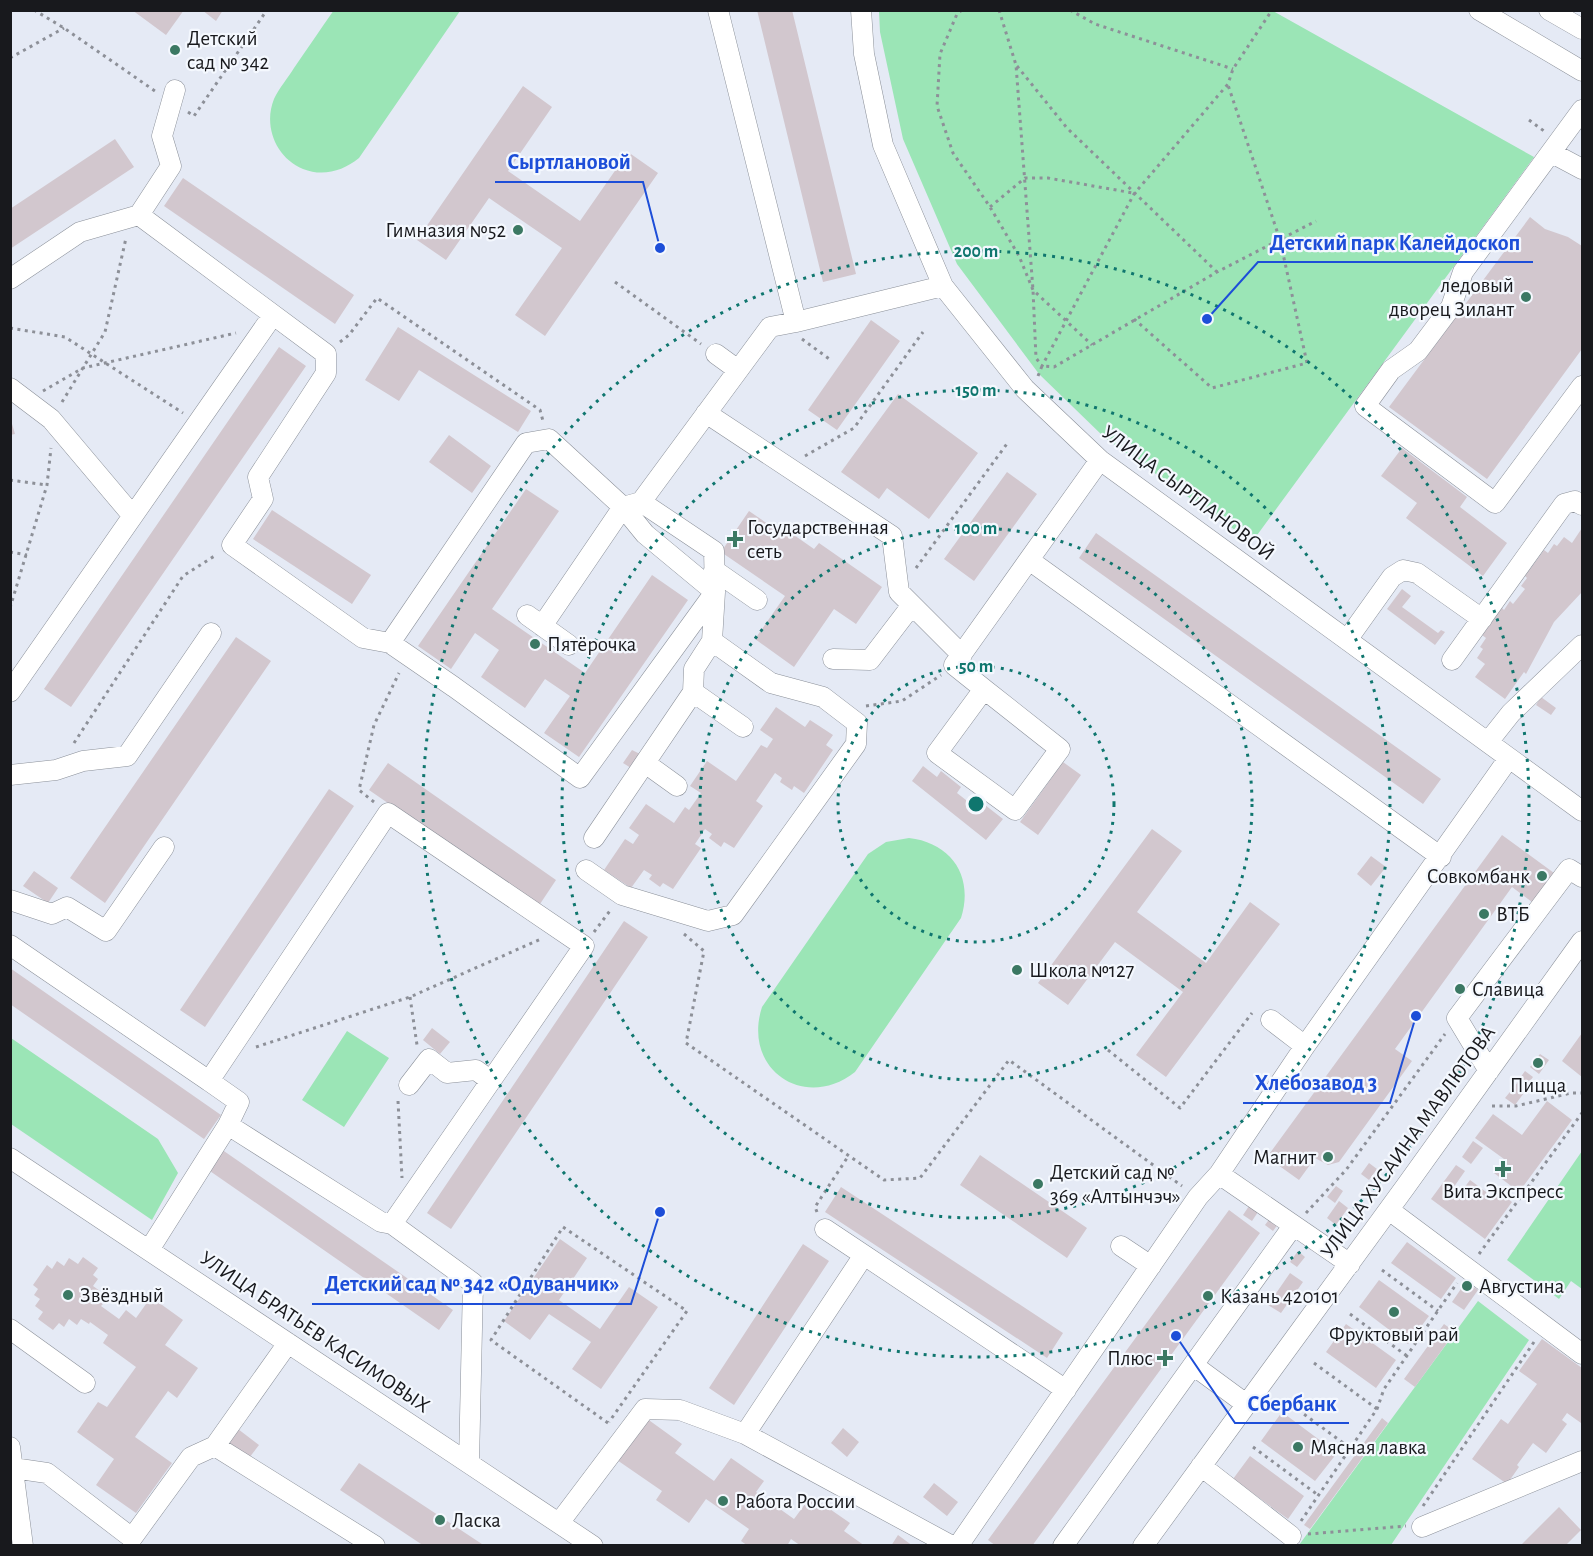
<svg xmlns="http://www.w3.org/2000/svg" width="1593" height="1556" viewBox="0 0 1593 1556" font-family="'Alegreya Sans',sans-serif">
<rect width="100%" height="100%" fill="#e5eaf5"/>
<path fill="#9be5b6" d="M334,10L460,11L359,158C343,171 323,177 303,169C276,158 263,126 274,99C279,88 288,78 294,68C307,49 320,30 334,10Z
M879,11H1273L1534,157L1252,542L1105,438L1039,374L957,264L903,139L880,32Z
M909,838C952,843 974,877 961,918L855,1072C804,1112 742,1069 762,1007L868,854L886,842Z
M347,1031L389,1058L344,1127L302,1100Z
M11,1038L158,1139L178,1173L152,1220L11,1124Z
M1582,1151V1289L1571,1281L1559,1299L1507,1260Z
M1478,1301L1529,1340L1391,1545H1299Z"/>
<path fill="#d2c7ce" d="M132,10H184L166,35Z
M202,10H223L216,21Z
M757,10H792L856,274L823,282Z
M523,86L552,107L508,171L580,221L628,152L658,173L545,336L515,315L562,248L489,198L446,260L417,240Z
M115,139L134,167L10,249V209Z
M183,178L354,295L335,324L164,206Z
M1530,217L1545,229L1568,237L1582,246V349L1487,479L1389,407Z
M871,320L900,341L837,430L808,410Z
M398,327L531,411L518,432L419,370L399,401L365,380Z
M279,347L306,366L71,707L44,689Z
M898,394L978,453L929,519L887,488L879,499L841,472Z
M10,417L15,434L10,435Z
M449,435L491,466L472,493L429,462Z
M1402,448L1467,497L1460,507L1507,543L1483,576L1406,518L1417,503L1381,476Z
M1007,472L1037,494L974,581L944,559Z
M526,489L559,511L492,609L585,673L652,575L688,600L579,757L544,733L570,696L545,679L525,708L481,677L499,650L475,633L451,669L418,646Z
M272,510L371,575L352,604L253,539Z
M749,511L778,531L781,526L814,549L819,543L882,587L856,624L834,609L794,667L755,639L785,596L721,552Z
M1582,528V592L1554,622L1526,674L1524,672L1505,699L1475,677L1485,664L1477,658L1483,649L1480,647L1486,638L1482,635L1502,608L1504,610L1510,601L1513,604L1525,589L1521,586L1527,578L1525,576L1544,550L1548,553L1554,544L1557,546L1564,537L1572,543Z
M1096,533L1441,779L1423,804L1079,558Z
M1402,589L1411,596L1402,607L1438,633L1441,630L1445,632L1435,645L1387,609Z
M236,637L271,661L105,903L70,878Z
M1541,697L1556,708L1551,715L1536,705Z
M776,707L805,727L810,720L833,735L826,745L833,750L804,793L794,786L792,790L780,782L782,778L775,773L756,801L763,806L734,848L724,842L721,847L709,838L712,834L705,829L695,844L701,848L673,889L663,883L660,887L649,879L652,875L644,870L631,888L604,870L625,839L633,844L639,835L629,828L646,804L674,823L685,807L689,810L701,793L690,786L707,761L736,781L761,745L767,748L773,739L760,730Z
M632,750L640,754L631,768L623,763Z
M1063,762L1081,775L1038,835L1020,822Z
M388,763L556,880L538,907L369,790Z
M923,766L937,777L941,771L961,787L957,793L980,811L985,805L1003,819L986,840L912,781Z
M329,789L354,806L205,1027L180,1010Z
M1152,829L1182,851L1137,912L1206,963L1250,902L1280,924L1166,1077L1136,1055L1183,992L1115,942L1068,1005L1038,983Z
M1502,835L1554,873L1532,902L1512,887L1395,1049L1412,1061L1339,1162L1328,1165L1315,1158L1299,1180L1267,1157Z
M1371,856L1386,867L1371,886L1357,874Z
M34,871L58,888L48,903L23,886Z
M624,921L648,937L451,1229L427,1213Z
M10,968L221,1115L204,1139L10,1004Z
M432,1028L450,1042L440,1054L423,1040Z
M1582,1033V1077L1562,1061Z
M1540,1054L1549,1060L1539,1074L1530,1067Z
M1459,1063L1466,1069L1459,1078L1452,1073Z
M1525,1071L1533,1077L1528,1084L1520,1078Z
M1518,1082L1527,1089L1515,1105L1505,1098Z
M1547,1101L1572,1120L1519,1192L1494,1173L1504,1159L1475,1138L1493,1114L1522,1135Z
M1473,1141L1483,1148L1471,1164L1462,1157Z
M221,1149L453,1310L439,1330L207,1169Z
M980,1155L1087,1228L1067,1258L960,1185Z
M1369,1163L1377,1169L1369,1180L1361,1174Z
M1456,1165L1465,1171L1451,1191L1458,1196L1470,1180L1493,1197L1497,1191L1512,1202L1485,1239L1431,1199Z
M1336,1186L1343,1191L1335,1203L1327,1197Z
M841,1187L1063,1333L1047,1358L825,1212Z
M1253,1200L1262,1206L1252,1221L1243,1215Z
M1339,1201L1348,1208L1336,1225L1327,1218Z
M1229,1210L1260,1233L1032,1546H996L988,1540Z
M1273,1214L1281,1220L1273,1231L1265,1225Z
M560,1239L587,1258L559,1300L600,1329L629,1287L658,1307L601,1389L572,1369L591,1342L549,1314L530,1340L504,1321Z
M1407,1242L1456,1278L1441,1299L1391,1263Z
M803,1244L829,1261L734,1405L709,1388Z
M1298,1251L1305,1257L1297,1267L1290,1262Z
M83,1257L98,1268L93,1275L98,1279L93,1286L100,1291L95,1299L103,1304L101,1306L119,1319L126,1310L136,1318L151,1297L183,1320L165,1345L198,1368L177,1398L168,1391L135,1437L172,1463L136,1513L96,1485L114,1459L77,1432L98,1402L107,1407L136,1367L103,1343L108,1335L90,1322L89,1324L81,1319L77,1325L69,1319L64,1327L59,1323L53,1330L38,1319L43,1312L35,1306L40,1299L34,1295L38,1289L33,1285L47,1265L52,1269L57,1261L64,1266L69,1258L78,1264Z
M1290,1273L1303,1282L1281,1313L1268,1305Z
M1379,1280L1429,1316L1408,1344L1359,1307Z
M1465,1283H1468L1478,1290L1464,1310L1452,1302Z
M1346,1324L1396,1360L1376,1388L1326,1352Z
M1444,1324L1455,1332L1415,1387L1404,1379Z
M1542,1339L1582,1368V1421L1581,1423L1567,1413L1562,1420L1567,1424L1546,1453L1533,1443L1517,1465L1519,1467L1507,1484L1472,1459L1501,1419L1508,1424L1537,1384L1519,1371Z
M1282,1412L1337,1453L1315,1481L1261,1441Z
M646,1418L682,1444L675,1453L714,1481L731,1458L764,1481L756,1492L794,1519L811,1496L850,1523L844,1531L865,1546H801L791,1539L787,1546H748L741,1541L749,1529L706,1499L689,1523L656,1500L662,1491L617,1460Z
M1382,1418L1388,1423L1310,1529L1304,1525Z
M843,1428L859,1442L847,1457L831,1443Z
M238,1429L259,1445L249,1458L228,1442Z
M1250,1456L1304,1496L1288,1519L1233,1479Z
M359,1463L485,1546H424L340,1490Z
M934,1483L958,1502L947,1516L923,1497Z
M1559,1507L1581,1530L1565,1546H1520Z
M898,1535L913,1546H891Z"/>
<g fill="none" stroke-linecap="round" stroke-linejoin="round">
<defs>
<path id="minor" d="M718,10L796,322L943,286
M861,10L864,54L883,145L943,286L1025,389L1100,460L1582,811
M1479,10L1582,71
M1549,10L1582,29
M1582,110L1463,272L1451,307L1418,351L1391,370L1365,406L1495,503L1582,386
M1552,153L1582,169
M139,215L171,166L162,136L175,90
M10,279L80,232L139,215L326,354V373L258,477L263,499L232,545L363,638L390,643L526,443L549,439L623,507L641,502L770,327L796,322
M716,354L738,370
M10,388L51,419L132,515
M706,413L892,536L899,592L962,655
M1029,560L1441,857
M714,570L757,600
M527,615L569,645
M1347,640L1392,577L1403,570L1417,573L1482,619
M390,643L454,687L580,778L715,592L645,534L623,507L542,626
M833,659L870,660L912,605
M1452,660L1564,504L1575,501L1582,505
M984,689L1060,749L1015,810L937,753L984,689L954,665L1100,460
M10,692L273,315
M693,692L743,727
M1488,742L1511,713L1582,645
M645,763L677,786
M10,775L56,770L83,761L127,756L211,633
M594,838L693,692L694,669L712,641
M586,870L622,895L708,921L733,915L856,744L857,723L823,697L771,683L712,641L715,592L714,551L641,502
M10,900L52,914L67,907L106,931L164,847
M10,945L209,1081
M1271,1020L1305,1046
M1489,1071L1457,1018L1569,869L1582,877
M409,1085L429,1059L447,1073L476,1070L491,1081
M228,1125L381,1222L392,1224
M10,1158L593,1546
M1219,1174L1350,1264
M1389,1210L1582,1354
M825,1229L864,1255
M1121,1246L1151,1266
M149,1250L228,1125L239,1102L209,1081L388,813L584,946L392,1224L473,1283L469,1463
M10,1329L85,1383
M288,1343L215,1446L375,1546
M1193,1365L1246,1404
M10,1447L23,1546
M1201,1466L1291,1536
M13,1468L47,1473L132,1538L191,1457L215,1446
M559,1523L645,1409L680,1410L745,1434
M1422,1527L1582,1461
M952,1546L745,1434L864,1255L1066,1390
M958,1546L1198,1197L1219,1174L1305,1046L1509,758
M1063,1546L1293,1226
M1143,1546L1406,1186L1582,941"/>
</defs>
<use href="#minor" stroke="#8b9099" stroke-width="21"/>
<path stroke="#8d9098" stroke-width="3" stroke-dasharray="3 4.5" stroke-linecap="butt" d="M34,10L64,28L155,91
M962,10L957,14L940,54L937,106L953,153L990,207L1019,256L1033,290L1092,345
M999,10L1016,65L1033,290L1036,358L1042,366L1134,194L1228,84L1233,69L1272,10
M1070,10L1095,24L1233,69
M10,58L64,28
M1017,66L1067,128L1217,272
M188,112L194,116L267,10
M1529,120L1544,131
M990,207L1025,178H1048L1133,193
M615,282L701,344
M1134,319L1212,388L1307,363L1280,240L1228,85
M10,328L65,337L183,413
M802,339L832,361
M340,342L349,335L377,298L540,410L543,421
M1038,376L1042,366L1054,367L1217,272L1316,221
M43,391L83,368L236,333
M62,402L105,332L126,238
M805,456L854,428L923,332
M10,480L47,485
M10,552L27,555
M916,568L1009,441
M10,608L47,485L51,448
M866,706L902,701L941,675
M74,743L183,576L216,555
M374,802L359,790L374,725L399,673
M594,932L612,908
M684,934L704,951L686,1043L884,1180L920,1178L1009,1060L1182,1186
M410,997L417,1045
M256,1047L410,997L541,939
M1108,1050L1180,1108L1252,1013
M398,1101L402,1178
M1492,1106H1516L1571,1093H1582
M817,1212L815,1207L849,1155
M1306,1213L1346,1170L1445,1034
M1479,1254L1582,1113
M1382,1270L1438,1311
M1350,1314L1407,1356
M1314,1363L1377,1409
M1286,1401L1350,1448
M608,1423L491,1340L563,1227L687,1311L609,1422
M1253,1447L1318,1495
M1423,1506L1534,1342
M1301,1521L1377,1409L1384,1389L1457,1283
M1308,1534L1406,1526"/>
<use href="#minor" stroke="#fff" stroke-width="20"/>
</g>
<g fill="none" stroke="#0f766e" stroke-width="3" stroke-dasharray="3 6">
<circle cx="976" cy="804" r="138"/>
<circle cx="976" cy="804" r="276"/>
<circle cx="976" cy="804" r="414"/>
<circle cx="976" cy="804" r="553"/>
</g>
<g fill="#3b7863" stroke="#f4f8fe" stroke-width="2">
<circle cx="175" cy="50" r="6"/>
<circle cx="518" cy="230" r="6"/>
<circle cx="1526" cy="297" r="6"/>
<path d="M732 530h6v6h6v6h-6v6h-6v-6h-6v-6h6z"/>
<circle cx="535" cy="644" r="6"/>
<circle cx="1542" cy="876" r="6"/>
<circle cx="1484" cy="914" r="6"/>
<circle cx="1017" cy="970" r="6"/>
<circle cx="1460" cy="989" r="6"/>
<circle cx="1538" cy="1063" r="6"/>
<circle cx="1328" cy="1157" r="6"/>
<path d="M1500 1160h6v6h6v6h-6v6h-6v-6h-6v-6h6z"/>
<circle cx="1038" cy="1184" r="6"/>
<circle cx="1467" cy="1286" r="6"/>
<circle cx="68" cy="1295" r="6"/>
<circle cx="1208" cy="1296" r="6"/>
<circle cx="1394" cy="1312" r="6"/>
<path d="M1162 1349h6v6h6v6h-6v6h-6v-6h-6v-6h6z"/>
<circle cx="1298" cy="1447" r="6"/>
<circle cx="723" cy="1501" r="6"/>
<circle cx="440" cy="1520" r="6"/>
</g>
<g text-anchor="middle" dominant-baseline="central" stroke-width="4.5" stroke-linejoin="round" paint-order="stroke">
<g font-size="21" fill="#18191d" stroke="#f4f8fe" text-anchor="start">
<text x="187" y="38">Детский<tspan x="187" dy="24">сад № 342</tspan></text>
<text x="506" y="230" text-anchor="end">Гимназия №52</text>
<text x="1514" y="285" text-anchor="end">ледовый<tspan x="1514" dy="24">дворец Зилант</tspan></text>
<text x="747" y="527">Государственная<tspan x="747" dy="24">сеть</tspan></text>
<text x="547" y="644">Пятёрочка</text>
<text x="1530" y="876" text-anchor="end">Совкомбанк</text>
<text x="1496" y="914">ВТБ</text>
<text x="1029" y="970">Школа №127</text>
<text x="1472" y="989">Славица</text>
<text x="1538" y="1085" text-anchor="middle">Пицца</text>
<text x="1316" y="1157" text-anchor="end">Магнит</text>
<text x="1050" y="1172">Детский сад №<tspan x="1050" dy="24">369 «Алтынчэч»</tspan></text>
<text x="1503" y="1191" text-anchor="middle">Вита Экспресс</text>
<text x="1479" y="1286">Августина</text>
<text x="80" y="1295">Звёздный</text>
<text x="1220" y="1296">Казань 420101</text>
<text x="1394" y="1334" text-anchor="middle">Фруктовый рай</text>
<text x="1153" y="1358" text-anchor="end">Плюс</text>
<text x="1310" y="1447">Мясная лавка</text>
<text x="735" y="1501">Работа России</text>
<text x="452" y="1520">Ласка</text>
</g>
<g font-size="21" fill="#18191d" stroke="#f4f8fe">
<text transform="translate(1188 493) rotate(37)">УЛИЦА СЫРТЛАНОВОЙ</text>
<text transform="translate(1408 1142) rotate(-54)">УЛИЦА ХУСАИНА МАВЛЮТОВА</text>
<text transform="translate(315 1332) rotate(34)">УЛИЦА БРАТЬЕВ КАСИМОВЫХ</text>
</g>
</g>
<circle cx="976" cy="804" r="9" fill="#0f766e" stroke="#f4f8fe" stroke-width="3"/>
<g font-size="18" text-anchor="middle" font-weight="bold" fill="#0f766e" stroke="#f4f8fe" stroke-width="4.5" stroke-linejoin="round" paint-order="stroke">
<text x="976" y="257">200 m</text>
<text x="976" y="396">150 m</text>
<text x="976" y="534">100 m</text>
<text x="976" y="672">50 m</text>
</g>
<path fill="none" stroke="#1d4ed8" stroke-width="2" d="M660 248L643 182H495M1207 319L1258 262H1533M1416 1016L1390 1103H1243M660 1212L631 1304H312M1176 1336L1235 1423H1349"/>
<g fill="#1d4ed8" stroke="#f4f8fe" stroke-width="2">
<circle cx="660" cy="248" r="6"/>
<circle cx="1207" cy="319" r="6"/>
<circle cx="1416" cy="1016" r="6"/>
<circle cx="660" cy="1212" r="6"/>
<circle cx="1176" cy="1336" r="6"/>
</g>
<g font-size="22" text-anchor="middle" font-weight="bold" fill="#1d4ed8" stroke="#f4f8fe" stroke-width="4.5" stroke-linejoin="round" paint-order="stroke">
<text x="569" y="169">Сыртлановой</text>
<text x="1395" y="250">Детский парк Калейдоскоп</text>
<text x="1316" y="1090">Хлебозавод 3</text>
<text x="472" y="1291">Детский сад № 342 «Одуванчик»</text>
<text x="1292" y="1411">Сбербанк</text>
</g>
<rect width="1593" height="1556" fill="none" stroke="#18191d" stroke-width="24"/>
</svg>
